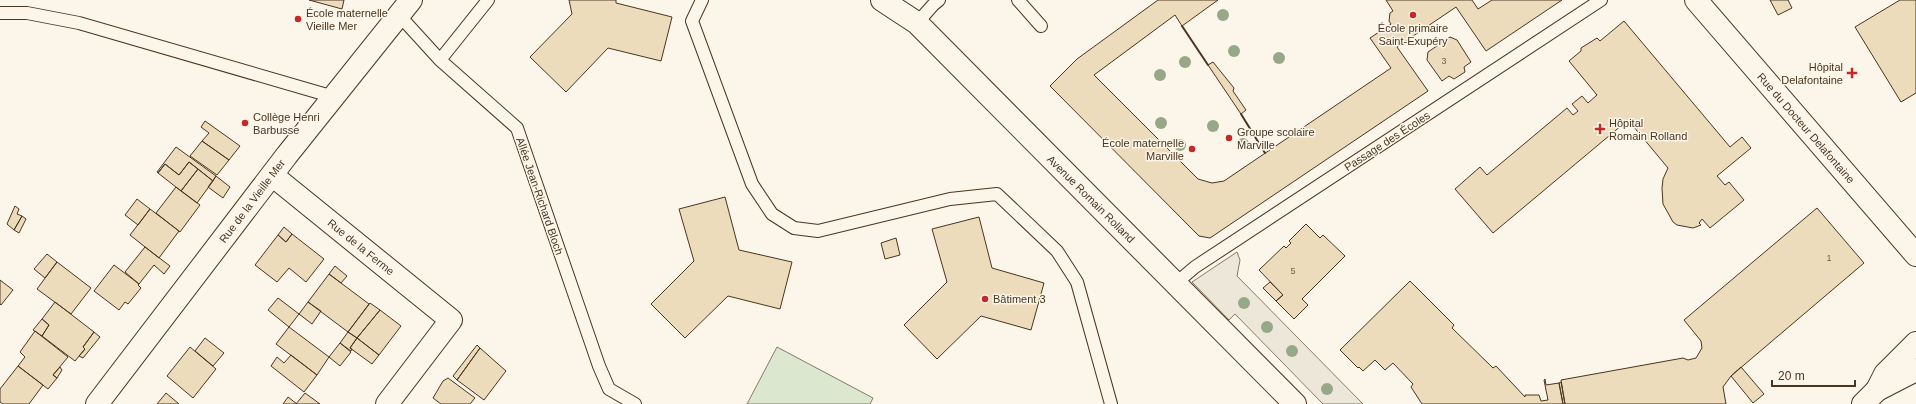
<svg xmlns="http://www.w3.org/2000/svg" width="1916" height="404" viewBox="0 0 1916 404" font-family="Arial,sans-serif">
<rect width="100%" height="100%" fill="#fbf6e9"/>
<path fill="#dce7d0" stroke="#887966" d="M777,347L873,398L870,404H747Z"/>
<path fill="#ede7d9" stroke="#887966" d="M1237,252L1240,260L1237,276L1363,404H1323L1235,314L1229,320L1192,282Z"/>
<path fill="#ecdcbc" stroke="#4a3520" d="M309,0H344L342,9Z
M569,0H616V3L672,17L661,61L608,48L566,92L530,57L572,14Z
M1158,0H1218L1182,26L1175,15L1094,75L1198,179L1212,183L1224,181L1391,68L1370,38L1391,24L1389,21L1390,13L1393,11L1386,0H1472L1478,9L1492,0H1562L1486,51L1456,7L1397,47L1428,91L1210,238L1199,236L1050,86L1077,59Z
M1770,0H1788L1792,8L1778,15Z
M1900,0H1916V93L1901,102L1855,27Z
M1624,21L1730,147L1742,137L1751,148L1717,176L1725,185L1729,182L1744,200L1710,228L1702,219L1699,223L1701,225L1693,228L1677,225L1673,222L1663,204L1662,188L1663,179L1668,168L1628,120L1493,233L1455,189L1480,167L1487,175L1567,108L1573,115L1578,111L1572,104L1582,96L1588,103L1597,95L1569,61L1581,51V48L1597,38L1600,41Z
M1450,37L1457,40L1471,62L1464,67L1465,72L1454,79L1449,76L1442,81L1427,60L1428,52Z
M1213,62L1234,88L1233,91L1246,110L1241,114L1208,65Z
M205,121L240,146L229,160L202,141L209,133L201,127Z
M202,141L229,160L217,175L190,156Z
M176,147L216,176L213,181L189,162L179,175L165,164L158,173L157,172Z
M189,162L198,169L181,191L158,173L165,164L179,175Z
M198,169L213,181L197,203L181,191Z
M216,176L230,187L223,198L208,187Z
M176,187L200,205L180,232L156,213Z
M725,197L739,250L792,262L780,309L728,296L685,338L651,304L694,261L679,209Z
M137,199L150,209L138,225L125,215Z
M15,206L19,209L17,214L22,216L14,230L7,224Z
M1817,208L1864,263L1731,376L1723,387L1726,404H1565L1561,380L1683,358L1688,360L1696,358L1702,348L1701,341L1684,320Z
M150,209L179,231L159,258L130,235Z
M22,216L26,219L19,233L14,230Z
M979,217L992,268L1044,283L1031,330L981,316L937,359L904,325L947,282L932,229Z
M1306,224L1320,238L1323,235L1345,256L1302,299L1308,305L1294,319L1276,301L1283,295L1259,270L1284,246L1286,248L1291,243L1289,241Z
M284,227L292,234L286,242L278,235Z
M292,234L324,259L306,282L289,268L277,282L255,265L278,235L286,242Z
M896,238L900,255L885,259L881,243Z
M145,247L170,266L164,274L154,265L139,284L125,272Z
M47,254L57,262L45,278L34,269Z
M57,262L91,288L71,314L37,289Z
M114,265L139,284L138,285L141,288L128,304L125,302L119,310L94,291Z
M335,266L347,276L341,283L329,274Z
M329,274L369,304L348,332L308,302Z
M0,280L13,290L1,305L0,304Z
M1410,281L1454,325L1452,328L1493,368L1496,366L1525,397V395H1539L1541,401L1548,400L1544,380L1545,379L1546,385L1559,383L1563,404H1422L1411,387L1413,384L1393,363L1385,370L1375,360L1363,371L1359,367L1358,368L1340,350Z
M1270,282L1283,295L1276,301L1263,288Z
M278,298L299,314L289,327L268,310Z
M55,302L94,332L83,347L85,349L75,361L42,336L49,325L42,319Z
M308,302L321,311L312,324L299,314Z
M370,303L380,310L357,338L348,332Z
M380,310L401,326L379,355L357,338Z
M42,319L49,325L42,336L33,330Z
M289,327L329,357L317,375L276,344Z
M35,331L68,357L53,375L57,378L48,389L18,366L25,357L20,352Z
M94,332L100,337L83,358L79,356L85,349L83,347Z
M348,332L357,338L350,348L352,349L351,351L340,343Z
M205,338L224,353L213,366L195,351Z
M357,338L379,355L372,364L350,348Z
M340,343L351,352L340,366L329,357Z
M477,345L480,348L457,380L453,376Z
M190,347L216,369L193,398L167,376Z
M480,348L506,371L484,400L457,380Z
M291,355L317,375L304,392L271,366L277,357L284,363Z
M18,366L43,385L29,404H3L0,402V389Z
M60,367L62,370L57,378L53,375Z
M1741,367L1764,394L1753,403L1731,376Z
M448,378L475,398L470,404H441L433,398L443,381Z
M1561,382L1565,404H1563L1559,383Z
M166,393L179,404H157Z
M305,393L320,404H296Z
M288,397L297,404H283Z"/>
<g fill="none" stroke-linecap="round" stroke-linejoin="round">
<defs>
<path id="lane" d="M702,0L692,21L752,184L772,214L794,228L818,231L950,199L997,194L1057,251L1077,282L1111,404
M1018,0L1041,26
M0,13H27L79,23L334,97
M399,15L440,60L517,128L599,366L609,389L635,404
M917,23L933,5L939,0
M440,60L488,0
M1175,284L1195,267L1601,0"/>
<path id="street" d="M1696,0L1916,255
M272,175L451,320L387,404
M97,404L287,155L411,0"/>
<path id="secondary" d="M882,0L917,23L1295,404"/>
<path id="primary" d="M1863,404L1877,390L1885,374L1916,343"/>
<path id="highway" d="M1877,390L1916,370"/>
</defs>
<use href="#lane" stroke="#4a3520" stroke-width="14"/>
<use href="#street" stroke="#4a3520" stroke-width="24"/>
<use href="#secondary" stroke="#4a3520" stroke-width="24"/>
<use href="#primary" stroke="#4a3520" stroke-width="24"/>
<use href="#highway" stroke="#4a3520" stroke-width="24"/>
<use href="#lane" stroke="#fbf6e9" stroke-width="12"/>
<use href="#street" stroke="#fbf6e9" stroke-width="22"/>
<use href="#secondary" stroke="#fbf6e9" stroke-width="22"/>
<use href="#primary" stroke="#fbf6e9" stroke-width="22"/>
<use href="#highway" stroke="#fbf6e9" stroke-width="22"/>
<path stroke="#4a3520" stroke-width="2" d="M1182,26L1208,65
M1241,114L1265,153"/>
</g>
<g fill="#96a887">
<circle cx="1223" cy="15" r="6"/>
<circle cx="1234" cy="51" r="6"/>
<circle cx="1279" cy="58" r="6"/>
<circle cx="1185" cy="62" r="6"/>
<circle cx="1160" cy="75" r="6"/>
<circle cx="1161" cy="123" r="6"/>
<circle cx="1213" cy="126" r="6"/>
<circle cx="1243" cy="144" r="6"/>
<circle cx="1180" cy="145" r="6"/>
<circle cx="1244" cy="303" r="6"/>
<circle cx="1267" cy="327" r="6"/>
<circle cx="1292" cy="351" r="6"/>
<circle cx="1327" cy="389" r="6"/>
</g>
<g fill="#c62828" stroke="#fbf6e9" stroke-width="1.5">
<circle cx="1413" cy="15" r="4"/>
<circle cx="298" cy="19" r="4"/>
<path d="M1850 67h4v4h4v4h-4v4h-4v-4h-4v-4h4z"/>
<circle cx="245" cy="123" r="4"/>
<path d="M1598 123h4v4h4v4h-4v4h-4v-4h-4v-4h4z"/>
<circle cx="1229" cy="138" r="4"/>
<circle cx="1192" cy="149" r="4"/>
<circle cx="985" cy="299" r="4"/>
</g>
<g text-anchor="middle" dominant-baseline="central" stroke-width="3" stroke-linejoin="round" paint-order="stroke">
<g font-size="9" fill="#725f47">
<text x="1444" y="61">3</text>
<text x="1829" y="258">1</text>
<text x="1293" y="271">5</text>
</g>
<g font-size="11" fill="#4a3520" stroke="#fbf6e9" text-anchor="start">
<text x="306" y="13">École maternelle<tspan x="306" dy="13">Vieille Mer</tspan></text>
<text x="1413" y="28" text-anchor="middle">École primaire<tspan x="1413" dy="13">Saint-Exupéry</tspan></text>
<text x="1843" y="67" text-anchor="end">Hôpital<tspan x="1843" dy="13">Delafontaine</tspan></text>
<text x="253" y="117">Collège Henri<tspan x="253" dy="13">Barbusse</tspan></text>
<text x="1609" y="123">Hôpital<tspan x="1609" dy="13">Romain Rolland</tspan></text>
<text x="1237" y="132">Groupe scolaire<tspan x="1237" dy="13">Marville</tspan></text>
<text x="1184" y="143" text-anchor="end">École maternelle<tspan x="1184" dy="13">Marville</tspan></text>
<text x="993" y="299">Bâtiment 3</text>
</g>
<g font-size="11" fill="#4a3520" stroke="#fbf6e9">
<text transform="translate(1806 128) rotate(49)">Rue du Docteur Delafontaine</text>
<text transform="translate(1387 141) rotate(-33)">Passage des Écoles</text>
<text transform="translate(540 196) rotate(71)">Allée Jean-Richard Bloch</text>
<text transform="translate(1091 199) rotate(45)">Avenue Romain Rolland</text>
<text transform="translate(252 201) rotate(-53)">Rue de la Vieille Mer</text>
<text transform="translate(361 247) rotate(39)">Rue de la Ferme</text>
</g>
</g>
<path d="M1772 380v6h83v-6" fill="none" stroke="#4a3520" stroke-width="2"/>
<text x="1778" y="380" font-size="12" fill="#4a3520" stroke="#fbf6e9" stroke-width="3" paint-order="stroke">20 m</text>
</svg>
